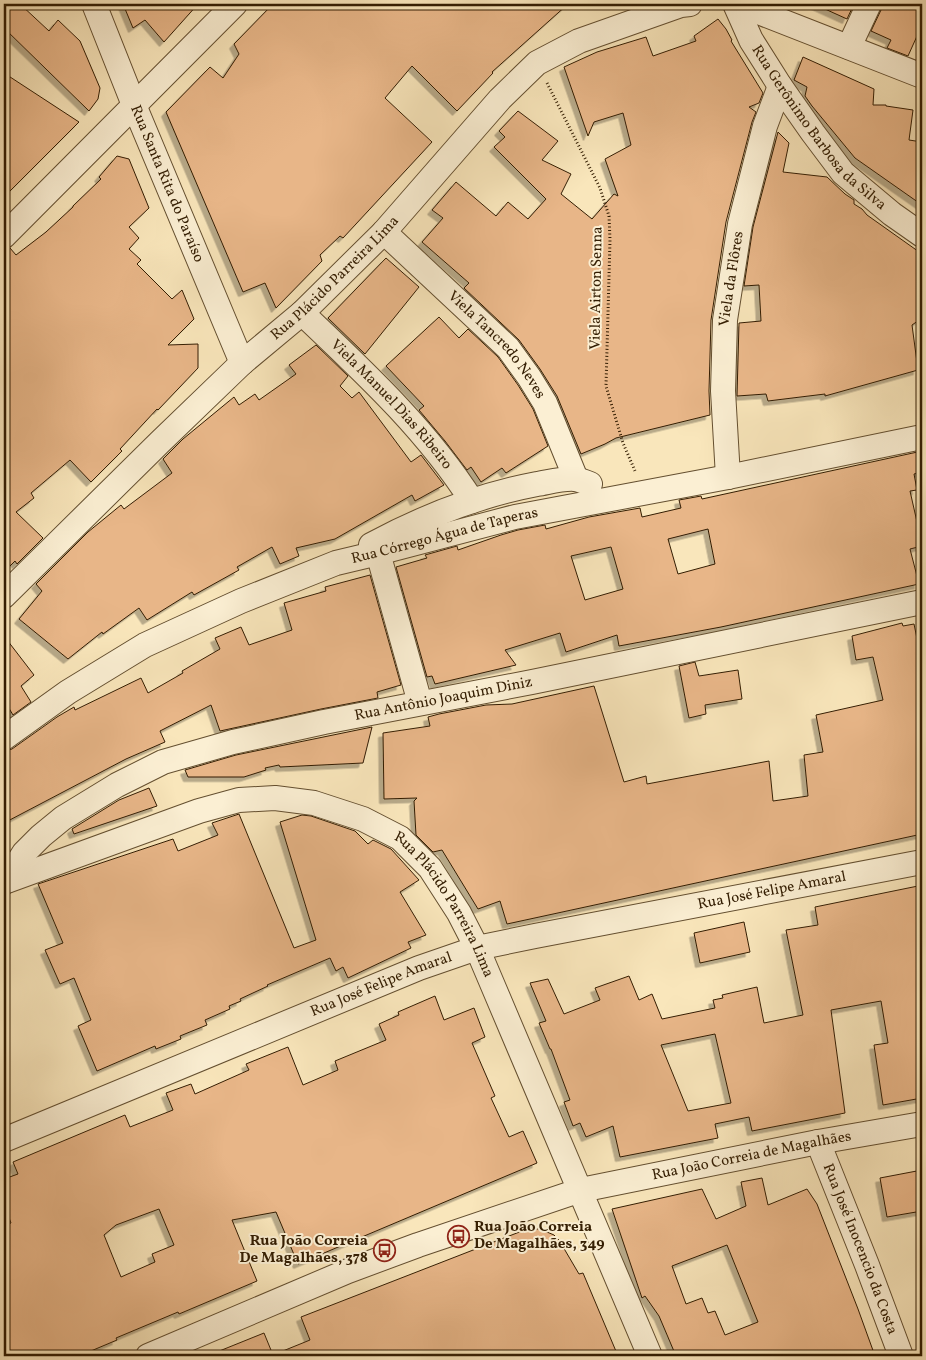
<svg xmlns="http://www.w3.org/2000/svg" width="926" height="1360" viewBox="0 0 926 1360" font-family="Vollkorn,serif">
<defs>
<filter id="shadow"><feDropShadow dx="-4.5" dy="4.5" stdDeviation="0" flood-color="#0004"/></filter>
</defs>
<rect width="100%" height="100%" fill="#f9e6bb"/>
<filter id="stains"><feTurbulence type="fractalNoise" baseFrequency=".004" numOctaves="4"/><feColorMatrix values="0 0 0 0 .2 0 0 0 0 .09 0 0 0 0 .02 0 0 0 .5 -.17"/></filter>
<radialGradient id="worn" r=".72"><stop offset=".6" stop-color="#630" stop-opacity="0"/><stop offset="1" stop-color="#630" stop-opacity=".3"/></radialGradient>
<path fill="#e8b688" stroke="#331d02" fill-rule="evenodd" filter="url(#shadow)" d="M4,4H20L49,31L58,20L80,41L100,88L98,99L89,111L4,28Z
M123,4H198L164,42L145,20L133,28Z
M273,4H568L492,72L493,73L457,111L412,66L385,98L432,142L343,238L340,236L320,255L322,261L276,308L265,283L243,292L166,112L210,67L223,78L239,54L234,44Z
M814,4H854L847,19Z
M883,4H922V25L908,56L887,48L891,40L871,31L881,10Z
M718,19L726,29L732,40L731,41L763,93L759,103L749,107L756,112L752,122L726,222L711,320L709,391L710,415L616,438L605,444L581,454L557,396L540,369L519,340L464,288L469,283L422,242L443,218L432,210L456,182L496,216L508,202L528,219L546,199L494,147L505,137L499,131L518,111L558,141L542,160L571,174L561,194L592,219L614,194L618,196L605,159L631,145L623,113L594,122L588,136L564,67L597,52L646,37L653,56L696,41L694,36Z
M803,57L874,89L873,105H886V106L913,110L909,140L922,142V205L855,158L812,106L805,96L807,87L794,80Z
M4,73L79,122L4,197Z
M778,132L789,143L783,172L827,177L845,194L854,200V204L862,209L867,215L922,254V318L912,325L918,370L825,396V394L768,401L766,394L737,396L739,323L761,321L759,285L744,286L753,227Z
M117,156L129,159L149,208L129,227L139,238L129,249L141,260L137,264L172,299L182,290L194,319L168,345L198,344V368L158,410L157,409L120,449L122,451L91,482L70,460L31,493L34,498L16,512L43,538L17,564L15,561L4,572V249L10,248L16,255L46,232L73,207V206L101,179L99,177Z
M386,258L419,287L365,354L328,318Z
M439,317L459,338L468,329L498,357L518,385L533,409L548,446L506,473L502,468L481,482L471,467L467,470L445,441L419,410L424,406L386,366Z
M316,345L348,376L340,386L352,398L359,392L411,462L421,455L444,485L415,501L412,495L335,539L296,548L299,556L280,564L272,547L237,567L239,570L194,595L192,592L147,620L139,608L103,634L102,632L68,659L19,619L42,591L36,584L88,532L121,505L124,509L172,473L163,459L183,439L234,397L239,405L255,394L259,400L296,374L289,365Z
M922,451V472L914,474L917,490L910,491L922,544V546L910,549L919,584L721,627L619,646L617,635L566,652L560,633L505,650L516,665L435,684L432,676L427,677L396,567L427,558L425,555L457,546L458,550L501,535L518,530L545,525L546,529L589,517L640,508L642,517L681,508L679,500L701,496L702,499ZM708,529L715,564L678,574L668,539ZM611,547L623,589L585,600L571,556Z
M370,575L401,685L377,692L378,698L321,709L220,731L211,705L160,731L165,742L126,759L4,823V751L12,749L57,717L74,707L75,710L141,678L148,693L183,673L182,671L220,649L215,638L241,627L249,645L292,630L284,603L326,591L325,587Z
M902,623L903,626L914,624L922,663V790L918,791L922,811V834L507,924L500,901L478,909L442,850L433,852L416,835L414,801L417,798L384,799L383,733L430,726L428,717L439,714L486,705L512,704L594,686L624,782L646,776L647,784L769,761L773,801L808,796L804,755L823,752L816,715L883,700L873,657L856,660L852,636Z
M4,636L34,675L21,686L31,702L13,715L4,700Z
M695,662L699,676L738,670L742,699L705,705L706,714L689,718L679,666Z
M372,727L363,763L280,767L279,765L265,768L266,770L244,777H188L185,770L236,755Z
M149,788L157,806L74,834L72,829L119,800Z
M239,814L294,948L316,940L280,822L302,815L311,816L355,831L368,844L373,840L391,849L419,880L400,892L426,935L408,942L411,948L348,978L343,967L336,971L330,958L267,985L268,986L240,999L241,1001L229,1006L230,1009L205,1020L207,1025L180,1036L181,1039L156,1049L155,1046L97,1071L78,1026L91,1020L74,978L60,984L45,950L63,943L38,884L173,839L178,851L218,835L212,823Z
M918,886L922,916V1098L883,1105L874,1045L888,1043L881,1001L831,1010L845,1113L752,1131L749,1117L715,1124L718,1138L620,1157L613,1126L586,1137L580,1123L573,1126L564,1102L570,1100L551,1049H550L539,1023L546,1021L530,983L548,979L564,1014L600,1000L595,988L629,976L639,1000L652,994L662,1019L715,1008L713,1000L723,998L722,995L757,987L764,1023L803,1015L786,930L818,925L815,907ZM715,1034L731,1103L688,1111L661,1045Z
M744,922L750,952L700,963L694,933Z
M435,996L444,1020L474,1008L485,1037L472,1043L495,1096L491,1098L509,1137L523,1131L537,1163L298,1264L276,1212L232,1220L257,1281L179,1314L178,1312L116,1338L117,1340L79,1356H4V1226L11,1223L4,1205V1179L18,1174L13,1162L125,1115L130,1127L173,1110L166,1093L191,1084L195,1094L249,1070L246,1064L288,1047L303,1085L338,1070L335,1061L386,1040L379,1024L399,1015L398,1012ZM159,1209L174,1245L152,1254L155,1262L121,1277L104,1235L116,1225Z
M922,1170V1211L887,1217L880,1178Z
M762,1178L768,1205L807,1189L817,1204L858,1309L875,1356H676L659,1316L645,1296L642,1298L612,1209L702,1189L716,1219L746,1206L741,1182ZM727,1245L758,1322L725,1335L715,1311L708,1313L702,1298L686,1304L672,1266Z
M530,1229H540L554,1235L559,1240L579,1274L583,1273L618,1356H207L264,1333L273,1355L310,1340L301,1317L522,1231Z"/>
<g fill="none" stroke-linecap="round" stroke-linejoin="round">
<defs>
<g id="minor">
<path id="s1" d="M94,4L134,105L242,363"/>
<path id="s2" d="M735,4L751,40L780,86L813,133L843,173L892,214L922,235"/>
<path d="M738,4L922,76"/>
<path d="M849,47L869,4"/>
<path id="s3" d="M384,232L508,348L529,377L545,403L576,479"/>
<path d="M4,236L235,4"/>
<path id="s4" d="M302,313C364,372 426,429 472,501"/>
<path id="s5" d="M728,477L723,391L725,320L740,224L765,126L780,86"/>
<path d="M371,545C423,517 479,495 537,484C549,482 563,478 575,479C580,480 585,482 590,484"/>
<path d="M378,553L420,703"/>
<path id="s6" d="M4,596L160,442L242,363L302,313L384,232L500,99L537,63L579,41L681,5L690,4"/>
<path id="s7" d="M4,738L68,692L145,645L241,601L336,563L378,553L515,517L728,477L922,437"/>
<path id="s8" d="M6,881L24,853L41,836L63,818L117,785L163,762L233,742L324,722L532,682L922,602"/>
<path id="s9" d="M4,882L199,811L239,800L275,798L314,803L363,819L400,838L430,868L459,913L477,948L650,1356"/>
<path id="s10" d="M4,1140L419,968L477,948L535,936L922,862"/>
<path id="s11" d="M818,1142L867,1265L901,1356"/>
<path id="s12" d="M148,1356L348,1271L418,1245L581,1190L818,1142L922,1124"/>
</g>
</defs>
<use href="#minor" stroke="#644f30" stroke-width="26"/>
<path stroke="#331d02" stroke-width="3" stroke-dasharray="1 2.5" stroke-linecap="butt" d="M547,83L600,188L609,216L610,240L606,386L623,443L635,471"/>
<use href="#minor" stroke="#fbefd3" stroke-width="24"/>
</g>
<defs>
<symbol id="bus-ring" viewBox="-11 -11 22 22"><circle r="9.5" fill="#fbefd3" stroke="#8f2418" stroke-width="1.5"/><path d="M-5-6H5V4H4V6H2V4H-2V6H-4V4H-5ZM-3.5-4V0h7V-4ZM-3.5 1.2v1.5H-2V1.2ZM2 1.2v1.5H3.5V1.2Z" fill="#8f2418"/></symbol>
</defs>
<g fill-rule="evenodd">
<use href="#bus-ring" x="446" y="1224" width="25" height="25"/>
<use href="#bus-ring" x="372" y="1238" width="25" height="25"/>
</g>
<g text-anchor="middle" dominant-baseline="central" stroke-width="4" stroke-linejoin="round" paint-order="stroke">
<g font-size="15" fill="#331d02" stroke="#fbefd3">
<text stroke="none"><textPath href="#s2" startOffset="151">Rua Gerônimo Barbosa da Silva</textPath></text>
<text stroke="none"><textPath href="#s1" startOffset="194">Rua Santa Rita do Paraíso</textPath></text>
<text stroke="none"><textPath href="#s6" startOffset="459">Rua Plácido Parreira Lima</textPath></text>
<text stroke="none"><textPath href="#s5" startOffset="199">Viela da Flôres</textPath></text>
<text transform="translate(597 288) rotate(-89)">Viela Airton Senna</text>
<text stroke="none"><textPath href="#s3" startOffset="160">Viela Tancredo Neves</textPath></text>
<text stroke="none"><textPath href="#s4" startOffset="128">Viela Manuel Dias Ribeiro</textPath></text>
<text stroke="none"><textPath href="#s7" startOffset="489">Rua Córrego Água de Taperas</textPath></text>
<text stroke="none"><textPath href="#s8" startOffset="488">Rua Antônio Joaquim Diniz</textPath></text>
<text stroke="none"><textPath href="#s10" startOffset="811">Rua José Felipe Amaral</textPath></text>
<text stroke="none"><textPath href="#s9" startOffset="498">Rua Plácido Parreira Lima</textPath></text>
<text stroke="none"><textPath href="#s10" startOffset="408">Rua José Felipe Amaral</textPath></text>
<text stroke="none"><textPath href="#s12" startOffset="638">Rua João Correia de Magalhães</textPath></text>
<text stroke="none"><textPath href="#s11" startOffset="115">Rua José Inocencio da Costa</textPath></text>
</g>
<g font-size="15" font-weight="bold" fill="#331d02" stroke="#fbefd3" text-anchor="start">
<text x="474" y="1227">Rua João Correia<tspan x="474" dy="17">De Magalhães, 349</tspan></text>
<text x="368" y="1241" text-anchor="end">Rua João Correia<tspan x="368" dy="17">De Magalhães, 378</tspan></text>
</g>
</g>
<rect width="926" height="1360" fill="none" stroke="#f9e6bb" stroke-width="20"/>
<rect x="5" y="5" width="916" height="1350" fill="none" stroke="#331d02" stroke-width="2.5"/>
<rect x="10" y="10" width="906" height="1340" fill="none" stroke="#331d02"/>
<rect width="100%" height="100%" filter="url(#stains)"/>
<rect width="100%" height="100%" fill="url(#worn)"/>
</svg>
